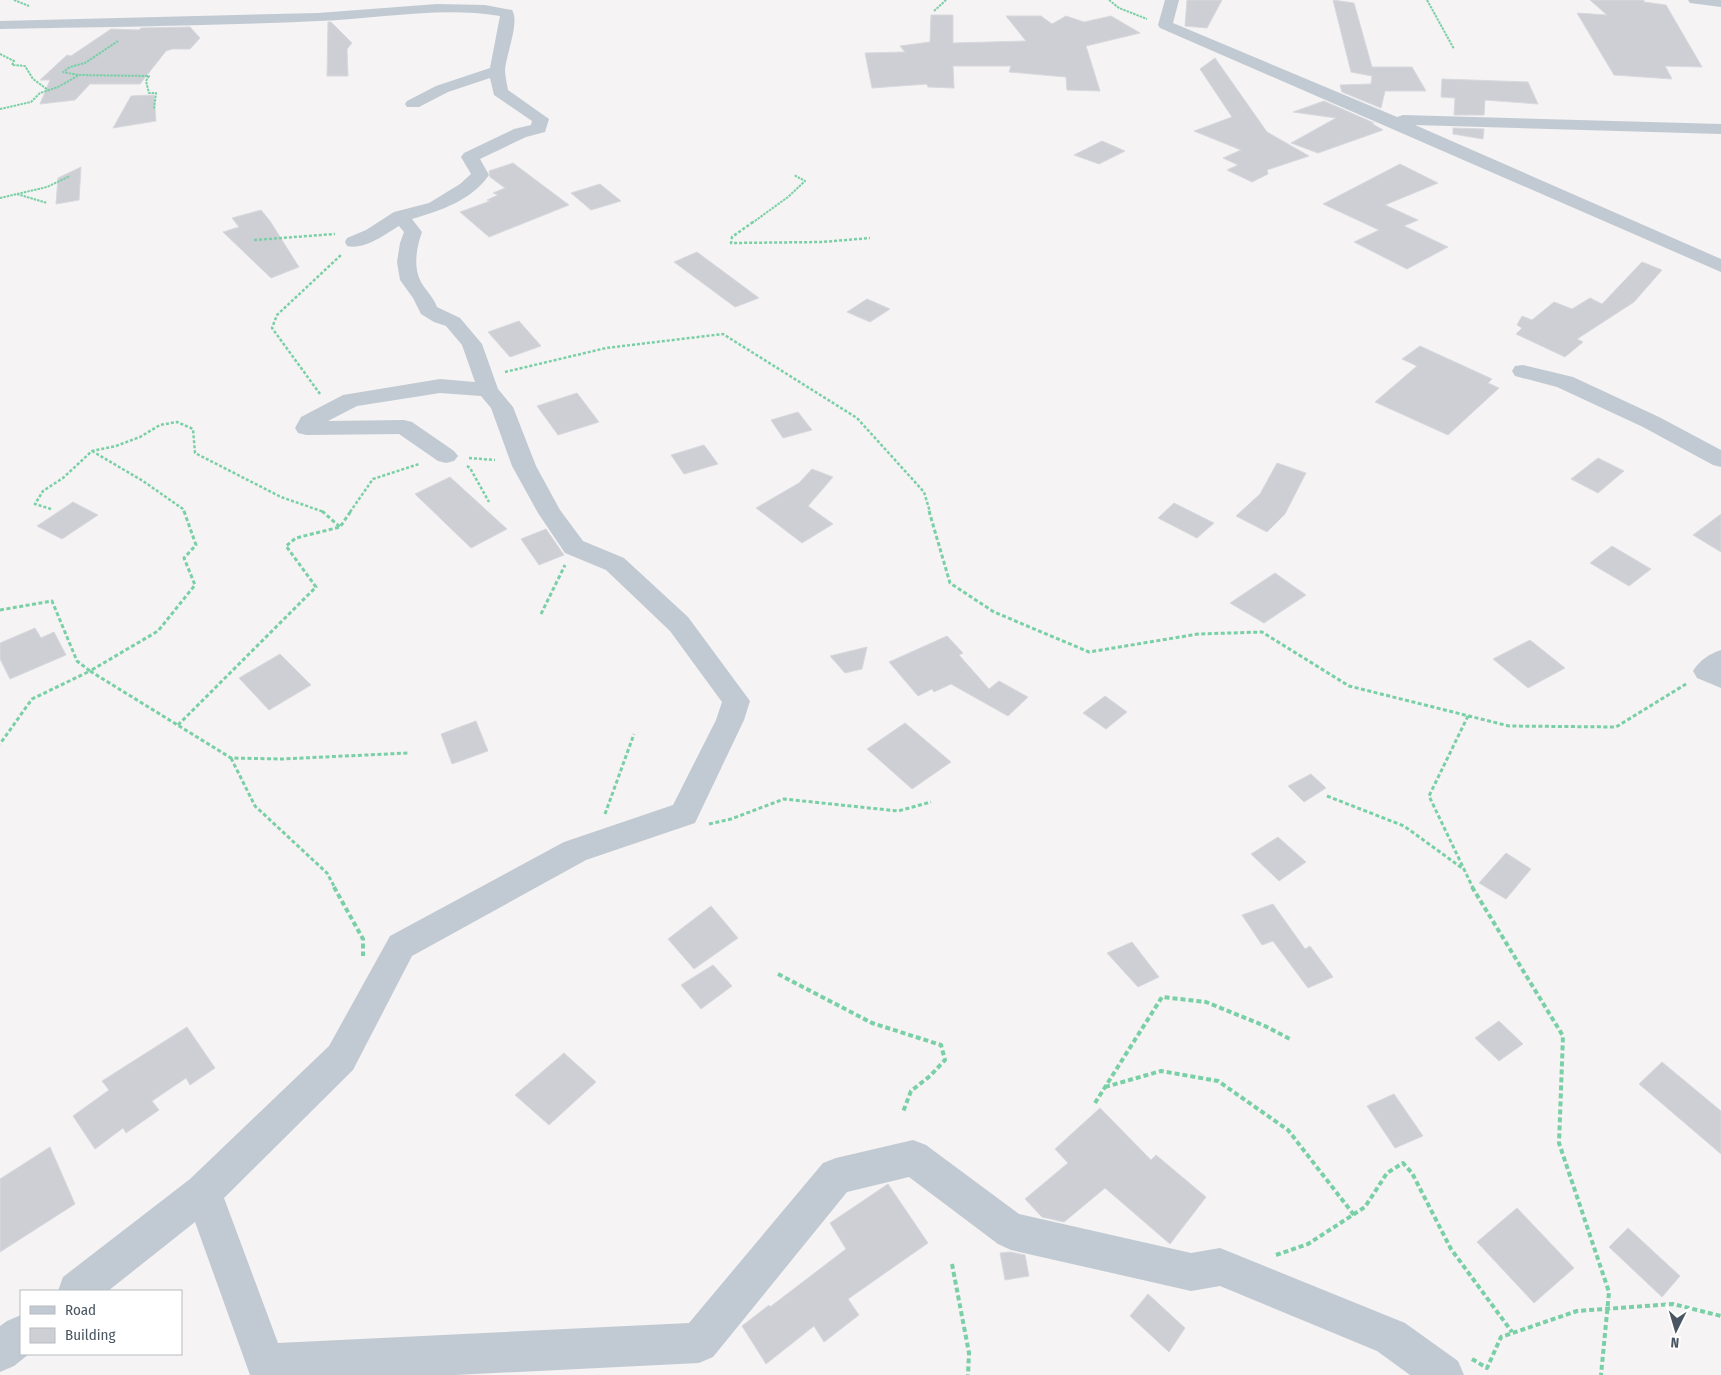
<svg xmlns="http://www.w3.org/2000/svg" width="1721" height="1375" viewBox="0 0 1721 1375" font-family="'Fira Sans Condensed',sans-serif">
<rect width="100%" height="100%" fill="#f5f3f3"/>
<path fill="#cdcfd5" stroke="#d7d9de" d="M1187,0H1222L1207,28L1185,26Z
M1333,0L1354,3L1372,67H1412L1426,91H1385L1381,108L1342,92L1340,85L1371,84L1372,76L1351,72Z
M1590,0H1644V2L1666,5L1702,67L1665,66L1672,79L1614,75L1577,13L1607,15Z
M931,15H953V43L1026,41L1006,16H1041L1052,24L1066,16L1084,22L1111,16L1140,33L1086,46L1100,91L1067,90L1066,77L1009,72L1011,66H953L954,88L928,87L927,84L872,88L865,53L905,52L900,46L930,42Z
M328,22H331L352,43L347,49L348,76H327Z
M190,27L200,38L190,49H172L166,51L140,84H90L75,100L40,104L50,80H40L67,55L71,56L111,29L139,30L141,28Z
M1215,58L1267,132L1309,156L1267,170L1268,174L1252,182L1227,170L1238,165L1223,158L1241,150L1194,131L1232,117L1200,69Z
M1442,79L1528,82L1538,104L1485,100L1484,115H1454L1455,98L1441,97Z
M154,95L156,121L113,128L131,96Z
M1324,101L1374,123H1371L1383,130L1318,153L1291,143L1336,118L1293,112Z
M1453,128L1484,129L1483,139L1453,134Z
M1102,141L1125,151L1099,164L1074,155Z
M513,163L569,205L489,237L460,212L490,201L487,200L498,195L493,193L505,188L490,177L489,171Z
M1400,164L1438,183L1385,205L1418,220L1404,226L1448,247L1407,269L1354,242L1379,230L1323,204Z
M81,167L79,200L56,204L58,178Z
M600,184L621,201L591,210L571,193Z
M261,210L270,221L299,267L271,278L223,232L239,227L232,218Z
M697,252L759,298L735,307L674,262Z
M1642,262L1662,270L1634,302L1577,339L1583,342L1565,357L1516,334L1522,328L1517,325L1522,316L1532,320L1554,302L1572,309L1590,298L1602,304Z
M867,299L890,309L870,322L847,312Z
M519,321L541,346L510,357L488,332Z
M1420,346L1492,379L1488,383L1499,388L1448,435L1375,402L1417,366L1402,359Z
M577,393L599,422L558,435L537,406Z
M798,412L812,430L783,438L771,420Z
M704,445L718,464L684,474L671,455Z
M1598,458L1624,471L1598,493L1571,479Z
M1277,463L1306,473L1285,514L1267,532L1236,516L1260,494Z
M812,469L833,477L808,506L833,524L802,543L756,508L799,483Z
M450,477L507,529L471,548L415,494Z
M73,502L98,515L62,539L37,526Z
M1174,503L1214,523L1197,538L1158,518Z
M1721,514V552L1693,535Z
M546,529L564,555L539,565L521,539Z
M1612,546L1651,569L1629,586L1590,563Z
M1275,573L1306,595L1264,623L1230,603Z
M35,628L41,638L54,632L66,655L10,679L0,659V643Z
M947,636L963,653L959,655L989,689L999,681L1028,697L1008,716L951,684L934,692L932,689L918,696L889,662Z
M1530,640L1565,668L1528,688L1493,659Z
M867,647L862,669L845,673L830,656Z
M280,654L311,685L269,710L239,678Z
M1105,696L1127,712L1106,729L1083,713Z
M476,721L488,751L452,764L441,734Z
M905,723L951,762L912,789L867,749Z
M1311,774L1326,788L1304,802L1288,786Z
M1278,837L1306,862L1279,881L1251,854Z
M1506,853L1531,869L1506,899L1479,883Z
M1273,904L1305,949L1310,946L1333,977L1308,988L1273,941L1262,945L1242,915Z
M711,906L738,938L694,969L668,939Z
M1132,942L1159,977L1138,987L1107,953Z
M713,965L732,986L701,1009L681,985Z
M1499,1021L1523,1044L1499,1061L1475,1038Z
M187,1027L215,1068L190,1085L186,1078L152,1101L159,1110L126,1133L123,1128L95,1149L73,1116L109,1090L102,1081Z
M564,1053L596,1082L549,1125L515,1095Z
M1662,1062L1721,1111V1154L1639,1084Z
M1394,1094L1423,1136L1395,1148L1367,1106Z
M1100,1108L1151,1160L1156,1155L1206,1197L1170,1244L1105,1188L1064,1222L1042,1217L1025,1199L1068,1163L1055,1149Z
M50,1147L75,1204L0,1252V1179Z
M888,1184L928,1243L848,1299L859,1315L824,1342L814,1326L766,1364L742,1326L769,1305L770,1307L846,1249L830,1223Z
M1517,1208L1574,1268L1534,1303L1477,1242Z
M1628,1228L1680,1276L1662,1297L1609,1247Z
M1010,1252L1025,1255L1029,1276L1005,1280L1000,1253Z
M1148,1294L1185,1328L1169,1352L1130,1316Z"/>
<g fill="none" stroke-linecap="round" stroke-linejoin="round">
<path stroke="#7ad0a6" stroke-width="2" stroke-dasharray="2.5 1" stroke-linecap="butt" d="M14,0L29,6
M1109,0L1119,8L1147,19
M1427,0L1454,49
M934,11L946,0
M0,54L14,61L12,65L25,66L33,79L48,90
M78,75L63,72L70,67L85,63L118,41
M0,109L31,102L40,93L58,87L79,75L149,76L146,81L149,93H156L154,109
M17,194L47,203
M0,198L47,187L70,176
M752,223L788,197L805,181L794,175"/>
<path stroke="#7ad0a6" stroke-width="2.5" stroke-dasharray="3 2" stroke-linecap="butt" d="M753,222L732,237L731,243L822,242L870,238
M254,240L335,234
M505,372L606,348L723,334L857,418L924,492L930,512
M320,394L272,328L277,315L341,255
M92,451L143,481L183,509L184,512
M469,458L495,460
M467,466L470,468L489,502
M51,509L35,504L43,491L63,478L92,451L116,446L140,437L160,425L177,422L193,429L195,453L281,497L324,512
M350,512L373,479L419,464"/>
<path stroke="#7ad0a6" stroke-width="3" stroke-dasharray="4 2.5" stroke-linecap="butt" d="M184,511L196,545L184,558L195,585L158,631L90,671L231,758L282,759L408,753
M322,511L340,527
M929,511L950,583L994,612L1089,652L1198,634L1262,632L1349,686L1509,726L1616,727L1686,684
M0,610L52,601L77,661L90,671L32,699L0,744
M541,614L565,565
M1468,716L1429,796L1473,888
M178,725L316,587L286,546L296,538L340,527L351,511
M231,758L255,806L327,873L335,888
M1327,796L1404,826L1462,868
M605,814L634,734
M709,824L731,819L784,799L898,811L931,802"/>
<path stroke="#7ad0a6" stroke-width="4" stroke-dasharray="5 3" stroke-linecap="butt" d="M334,887L363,939V956
M1472,887L1563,1036L1559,1143L1609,1292L1601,1375
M778,974L872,1023L941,1045L945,1060L930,1076L911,1091L903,1112
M1105,1087L1161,1071L1218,1081L1288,1130L1354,1215
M1095,1103L1162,997L1206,1002L1265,1026L1290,1039
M1276,1255L1308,1244L1365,1207L1387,1173L1403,1163L1412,1173L1451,1249L1512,1332
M952,1264L969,1353L968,1375
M1472,1359L1487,1368L1501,1337L1577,1311L1673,1304L1721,1316"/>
<path fill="#c1cad2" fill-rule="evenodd" d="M1165,0H1179L1173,23L1397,117L1403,115L1721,124V134L1415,125L1721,259V272L1160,28L1158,25Z
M1688,0H1721V7L1690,3Z
M437,4L485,5L512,10C520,22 506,55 505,70C505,76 507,84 508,90L549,119L545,132L526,137L480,159L489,175C472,200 440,211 412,219L422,232C417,246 413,265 420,280C424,289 433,296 437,307L460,318L482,344L498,389L513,407L536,466L560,510L583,541L624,558L688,617L750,701L744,720L695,823L586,860L412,956L353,1070L224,1198L278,1343L689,1323L823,1163L836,1158L913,1140L926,1145L1019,1214L1191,1253L1220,1248L1405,1323L1458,1361L1464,1375H1410L1377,1351L1220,1286L1191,1291L1011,1250L998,1244L909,1177L847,1192L713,1357L699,1363L455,1375H250L195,1222L108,1291H58L63,1277L190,1179L329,1046L390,936L564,842L673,805L716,720L722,702L670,631L606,570L565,553L538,513L512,466L491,408L481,396L440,393L357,406L328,421L404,420L412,422L454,451L458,456L454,461L446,463L438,461L399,434L306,435L298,433L295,428L301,417L343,395L440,379L475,382L462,345L446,326L434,322L421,314L413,298L400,280L397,262L400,243L404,232L399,226C384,235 365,250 347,246L345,242L347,238L366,230L394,212L429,203L460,184L471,174L461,157L464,153L514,129L531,125L532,121L494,95L490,78L448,92L419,107H407L405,104L407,101L436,86L490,68L500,16C439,6 379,19 318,21C212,26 106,27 0,29V21L318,13Z
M1523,365L1573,377L1659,417L1721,450V467L1713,465L1643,427L1557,387L1515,376L1512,371L1515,366Z
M1721,650V688L1697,678L1693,671C1700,660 1709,654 1721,650Z
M21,1315V1354H29L14,1366L0,1372V1326L7,1321Z"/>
</g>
<rect x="20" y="1290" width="162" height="65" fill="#ffffff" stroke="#b7bbc0"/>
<rect x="30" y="1306" width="25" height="8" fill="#c1cad2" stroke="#b7bbc0"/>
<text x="65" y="1315" font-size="15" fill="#4a5661">Road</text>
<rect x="30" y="1328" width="25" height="15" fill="#cdcfd5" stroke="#b7bbc0"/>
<text x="65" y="1340" font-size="15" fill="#4a5661">Building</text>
<g transform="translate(1676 1330) rotate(185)" stroke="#ffffff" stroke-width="4" paint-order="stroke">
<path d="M0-4L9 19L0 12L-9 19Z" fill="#4a5661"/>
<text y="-8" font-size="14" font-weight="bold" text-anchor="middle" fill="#4a5661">N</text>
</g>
</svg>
